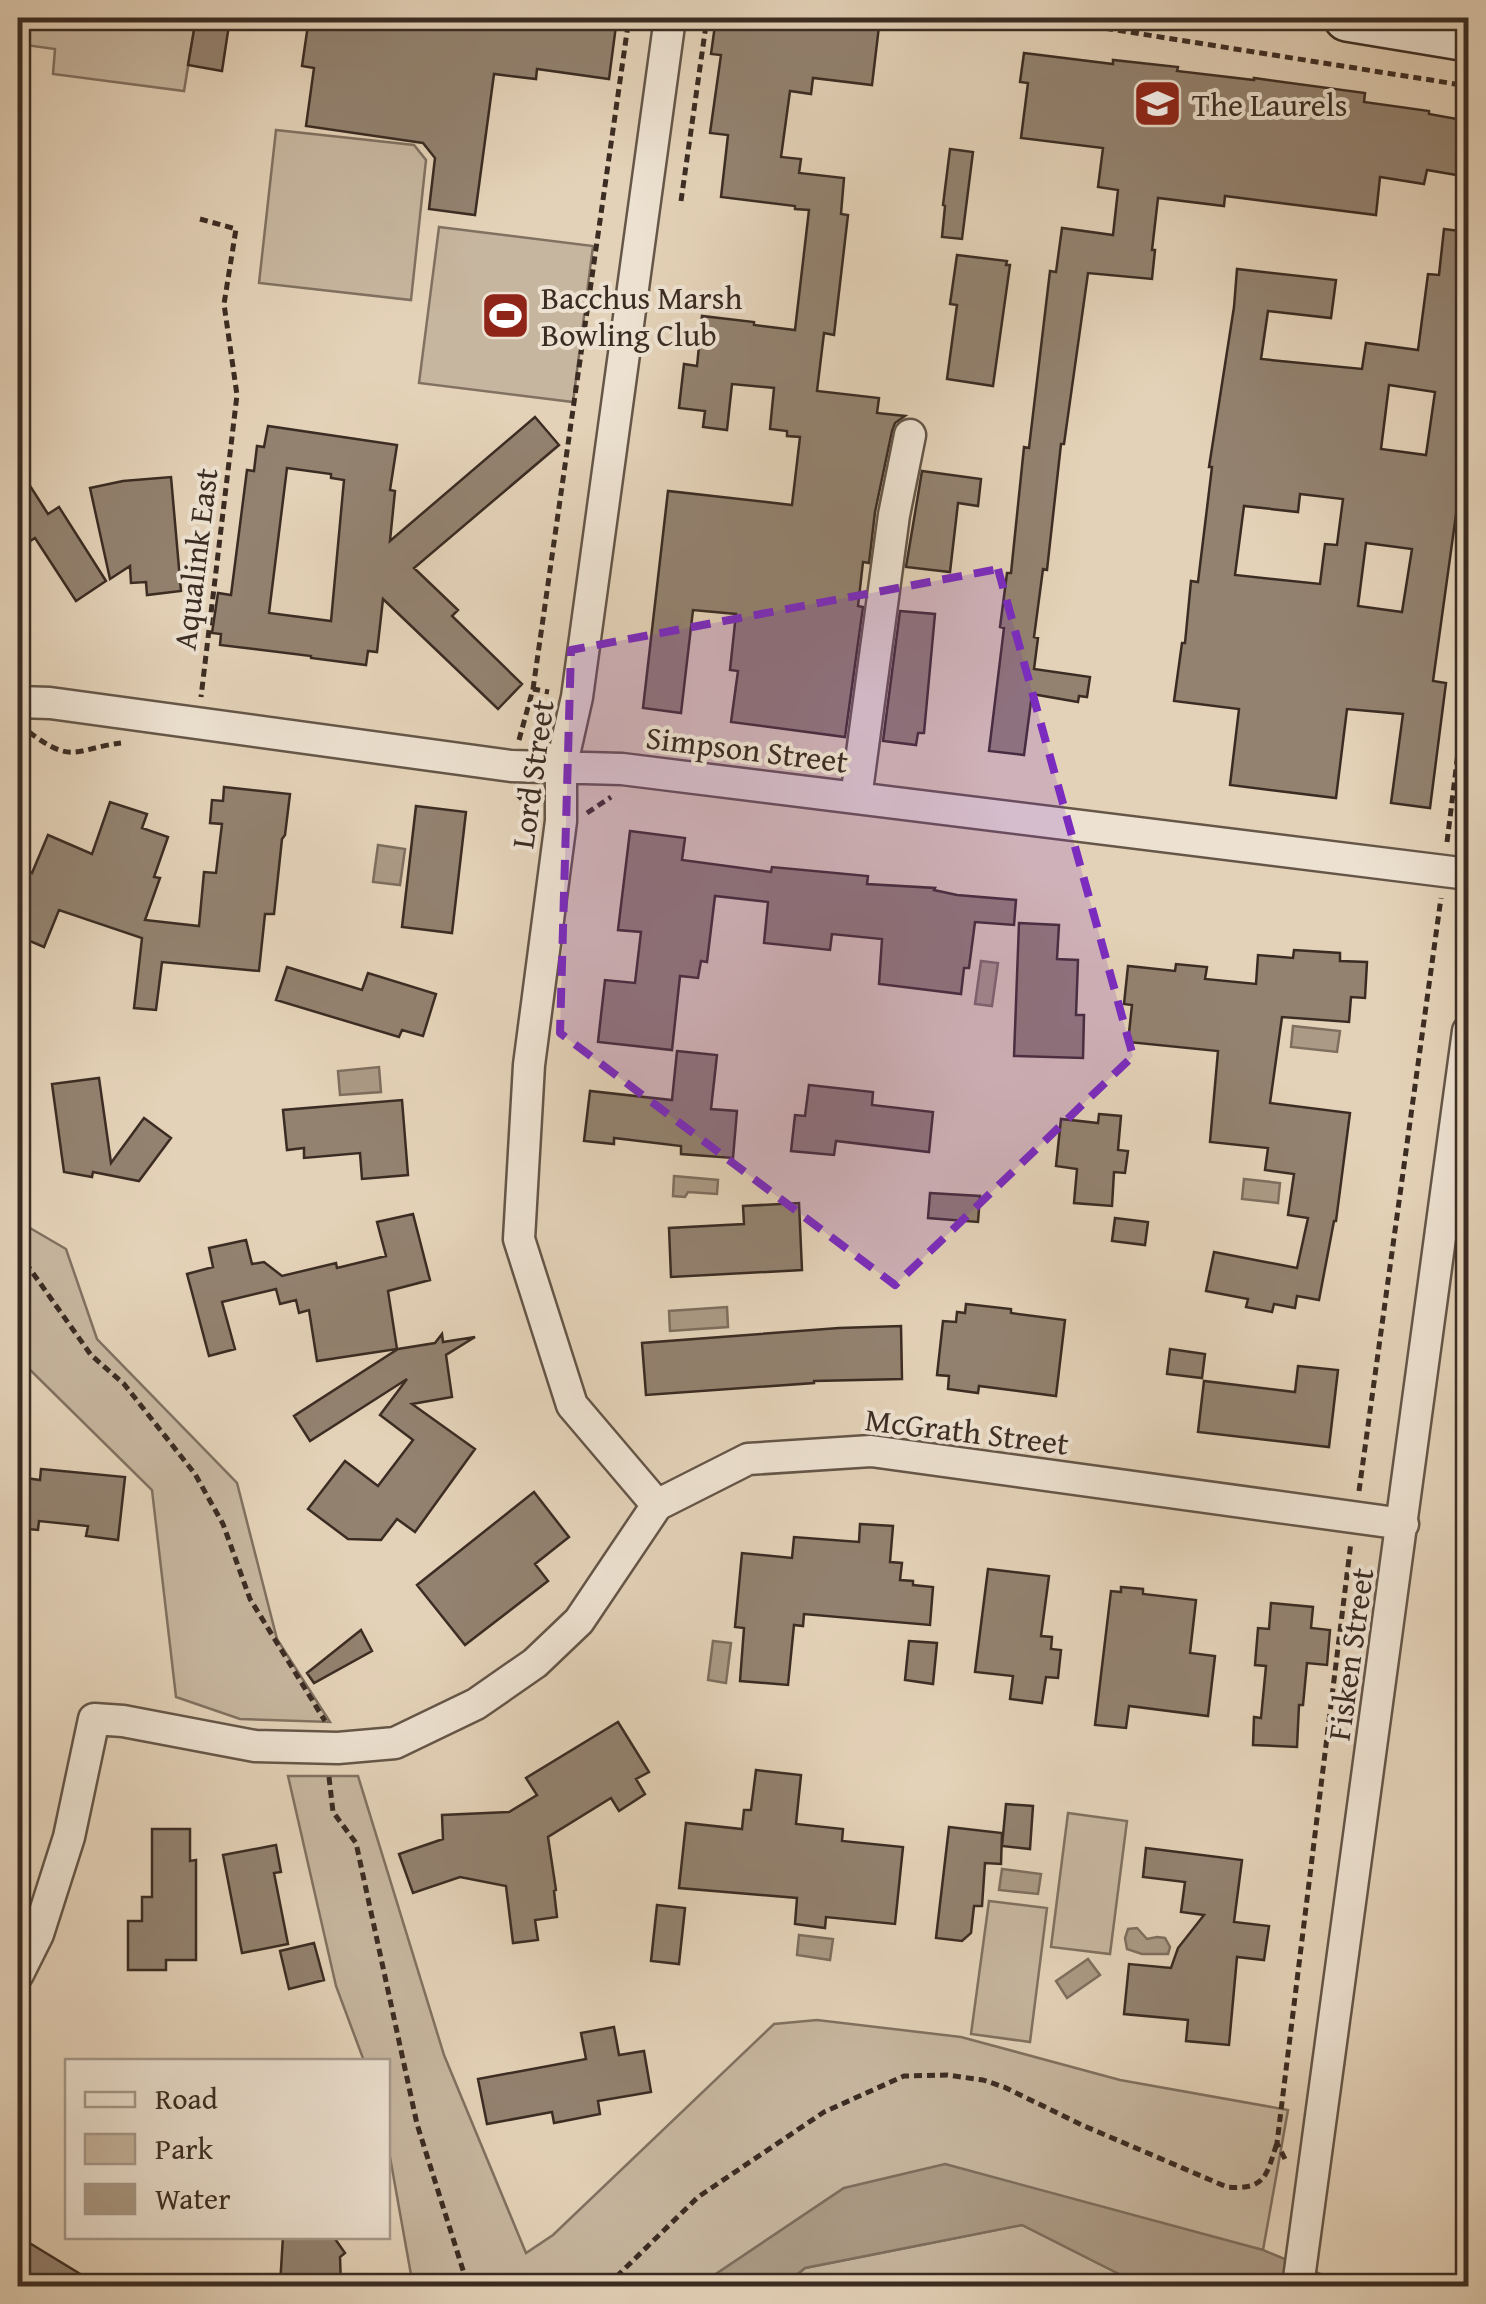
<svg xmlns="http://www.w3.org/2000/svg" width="1486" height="2304" viewBox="0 0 1486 2304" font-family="'Gentium Book Plus',serif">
<rect width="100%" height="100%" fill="#e4d2b8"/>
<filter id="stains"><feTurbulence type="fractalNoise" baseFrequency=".002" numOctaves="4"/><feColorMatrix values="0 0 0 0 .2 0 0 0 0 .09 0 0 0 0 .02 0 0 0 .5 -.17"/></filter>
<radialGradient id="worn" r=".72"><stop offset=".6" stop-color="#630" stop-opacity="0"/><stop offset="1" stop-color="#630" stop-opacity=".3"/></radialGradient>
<path fill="#c7b69f" stroke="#817161" stroke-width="2.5" d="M18,18H196L184,91L53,74L55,49L18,44Z
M276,130L414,145L426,160L411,300L259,283Z
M439,227L593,246L573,402L419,383Z
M18,1221L66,1249L97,1339L237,1483L277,1639L330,1722L240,1719L176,1697L152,1490L18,1358Z
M288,1776H358L444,2055L526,2253L553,2235L774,2024L817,2020L961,2037L1120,2080L1288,2110L1263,2250L1210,2238L844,2188L698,2286H413L388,2146V2062L364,2061L336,1986Z
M1068,1813L1127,1821L1110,1954L1051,1947Z
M989,1901L1047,1908L1030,2042L971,2034Z
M1022,2225L1143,2286H783L805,2268Z"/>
<path fill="#ab9a85" stroke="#7e6e5e" stroke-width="2.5" d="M378,845L405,849L400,885L373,882Z
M981,961L998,963L992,1006L975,1004Z
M1293,1026L1340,1031L1337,1052L1291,1047Z
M379,1067L381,1092L340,1095L338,1071Z
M674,1176L718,1180L717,1194L688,1192L685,1197L673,1196Z
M1244,1179L1280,1183L1278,1203L1242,1199Z
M727,1307L728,1327L670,1331L669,1311Z
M713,1641L731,1643L726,1683L708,1680Z
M1002,1869L1041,1874L1038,1894L999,1890Z
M1137,1928L1147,1939L1157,1937L1165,1938L1170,1947L1168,1954H1142L1127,1949L1125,1938L1128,1929Z
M799,1935L833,1939L830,1960L797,1955Z
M1088,1959L1100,1975L1067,1998L1056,1981Z
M945,2164L1263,2250L1349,2286H1143L1022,2225L805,2268L783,2286H698L844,2188Z"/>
<path fill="#938270" stroke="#3b2c23" stroke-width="2.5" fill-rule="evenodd" d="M196,18H230L222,71L188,65Z
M309,18H617L609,79L537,69L536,79L494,74L475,215L429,209L435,158L423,143L306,126L314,68L302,66Z
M716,18H880L872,85L813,78L811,94L790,91L781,157L801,159L799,173L844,178L841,214L848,215L834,335L824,333L817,391L879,398L877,413L905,416L895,423L892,431L875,512L869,563L863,562L858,606L863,607L845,737L731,722L738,671L730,670L736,614L693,610L681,713L643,708L668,491L792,505L800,437L787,436V431L770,429L774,388L732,384L727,430L703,427L705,411L679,408L684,364L697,366L702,316L754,322V325L795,330L809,210L795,209V206L721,197L728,135L710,133L721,55L711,54Z
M1024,53L1113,64V60L1178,67L1177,71L1254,80V78L1365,93L1364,102L1429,111V114L1468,121V177L1427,170L1424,184L1380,177L1376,215L1225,196L1224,206L1158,198L1152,250H1155L1152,279L1088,273L1064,444H1061L1047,570L1043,569L1034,637L1038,638L1034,669L1090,677L1087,697L1079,696L1078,702L1032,694L1024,755L989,751L1004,628L1000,627L1007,573H1011L1024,447L1029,448L1050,271L1056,272L1062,228L1113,235L1118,190L1098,187L1103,148L1021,138L1028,83L1020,82Z
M950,149L973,152L962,239L942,237L945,206L943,205Z
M1444,229L1468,232V317L1461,359L1468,360V428L1433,681L1446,683L1430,808L1391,803L1403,714L1347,709L1336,798L1230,785L1239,709L1174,701L1182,643H1185L1191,581L1198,582L1212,467H1209L1234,307L1237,269L1336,280L1331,318L1268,311L1261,359L1362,369L1366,343L1418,350L1428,274L1439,275ZM1389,385L1435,392L1426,455L1381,449ZM1300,494L1343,499L1337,545L1325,544L1320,584L1235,575L1244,506L1298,512ZM1366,543L1412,549L1402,612L1358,606Z
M957,255L1007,261L1006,265H1010L993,386L947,379L957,305L950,304Z
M535,417L559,445L414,568L458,610L452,616L522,684L498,709L383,599L377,652L368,651L366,665L311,658V656L220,645L221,634L212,633L218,593L231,595L247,470L254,471L257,446L264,447L268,426L397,445L390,490L395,491L390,541ZM287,468L331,474V478L344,480L331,621L269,613Z
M18,467L48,514L59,507L106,581L76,601L35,538L18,549Z
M922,471L981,479L978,506L958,503L950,572L906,567Z
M171,477L181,591L147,595L146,582L131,583L130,566L110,579L90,488L123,481Z
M900,611L935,614L924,733H918L916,745L883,741Z
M224,787L290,794L285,835L282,839L274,914H265L259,971L162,962L156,1010L134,1008L142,938L59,910L44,947L18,936V867L32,873L48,835L92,854L110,802L147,814L142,828L168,837L154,877L160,878L145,920L199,926L204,872L216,873L222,824L210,823L212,800L223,801Z
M416,806L466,812L452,933L402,927Z
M630,831L685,838L682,860L771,872L772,867L868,876L867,884L935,888L934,890L957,895L1016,900L1014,925L975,922L969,968H964L961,994L879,984L882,939L832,934L830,950L764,943L768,902L715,896L707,962L701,961L698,978L680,976L672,1050L598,1042L605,980L635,983L641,932L618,930Z
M1019,923L1059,925L1057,959L1078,960L1076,1015H1084L1083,1058L1014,1056Z
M1294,950L1340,953V961L1367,962L1365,998L1351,997L1349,1022L1282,1017L1270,1103L1350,1113L1336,1221H1334L1319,1300L1297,1296L1295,1308L1274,1304L1272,1312L1246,1307L1248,1299L1206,1291L1214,1252L1297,1268L1308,1218L1288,1215L1294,1174L1265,1170L1268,1148L1210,1142L1218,1051L1128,1042L1132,1005L1124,1004L1128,966L1175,971L1176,964L1207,967L1205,979L1256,984L1258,955L1293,958Z
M287,967L362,990L368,973L436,994L423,1036L402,1030L399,1037L276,1000Z
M677,1051L717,1055L711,1109L737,1111L733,1158L681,1154V1146L614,1138V1144L584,1141L590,1091L672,1100Z
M99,1078L111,1163L144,1118L171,1138L139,1181L93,1172L92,1177L64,1172L52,1084Z
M809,1085L873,1092L872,1105L933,1112L929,1152L836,1141L834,1155L791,1151L795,1115L805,1116Z
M402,1100L408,1175L362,1179L360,1153L304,1158V1148L287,1150L283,1110Z
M1099,1114L1121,1116L1118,1150L1128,1151L1125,1173L1114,1172L1112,1206L1074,1203L1077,1169L1056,1166L1061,1119L1098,1123Z
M930,1193L980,1196L978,1222L928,1218Z
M799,1203L802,1270L671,1277L669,1228L744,1224L743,1206Z
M413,1214L430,1280L388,1291L397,1349L317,1361L309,1310L299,1313L296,1300L280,1304L276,1289L222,1302L235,1349L209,1356L187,1274L213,1267L209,1248L246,1240L252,1264L264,1262L282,1276L336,1263L337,1268L386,1256L377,1222Z
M1115,1218L1148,1222L1145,1245L1112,1241Z
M966,1304L1011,1309V1313L1065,1320L1056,1396L979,1386L978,1393L948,1389L949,1376L937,1375L943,1321L956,1322L957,1312L965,1313Z
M901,1326L902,1379L814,1381V1383L646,1395L642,1343L839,1328Z
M442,1334L443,1342L475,1337L446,1355L452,1397L412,1404L475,1449L415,1532L397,1519L381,1540L348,1539L308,1509L345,1461L378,1486L413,1440L380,1415L407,1379L310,1441L294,1416L398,1349L435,1343Z
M1170,1349L1205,1354L1202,1378L1167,1374Z
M1298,1366L1338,1370L1329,1447L1198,1432L1204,1381L1295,1392Z
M41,1469L125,1477L118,1540L86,1536L88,1526L39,1521L38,1530L18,1528V1477L40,1480Z
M534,1492L569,1537L535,1564L548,1581L465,1645L417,1585Z
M860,1524L893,1526L890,1562L902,1563L900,1580L913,1581V1585L933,1587L930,1625L804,1614L803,1626L794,1625L788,1685L740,1681L744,1628L735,1627L742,1553L792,1558L794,1537L859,1542Z
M988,1569L1049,1576L1041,1636L1052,1637L1051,1649L1061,1650L1058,1678L1046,1677L1042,1703L1010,1699L1013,1676L975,1672Z
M1121,1587L1143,1589V1594L1196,1600L1190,1653L1215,1656L1208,1716L1129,1706L1126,1728L1095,1725L1111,1591L1121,1592Z
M1271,1603L1313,1607L1311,1628L1330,1630L1327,1665L1307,1663L1303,1705H1299L1297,1747L1253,1745L1254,1717L1261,1718L1266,1666L1255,1665L1258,1628L1269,1629Z
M361,1630L372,1651L314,1683L307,1673Z
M909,1641L937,1643L933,1684L905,1680Z
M618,1722L649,1772L636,1779L645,1794L619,1811L611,1798L548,1837L556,1890L554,1891L557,1917L535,1920L538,1940L513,1943L506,1886L460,1877L413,1893L399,1854L443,1839L442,1815L509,1812L537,1795L526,1778Z
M756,1770L801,1775L796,1824L843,1829L842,1841L903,1847L895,1924L826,1917L825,1928L795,1924L797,1898L679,1888L686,1823L742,1829L744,1810H751Z
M1006,1804L1033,1806L1030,1849L1002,1846Z
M949,1827L1002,1833L1001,1864L985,1863L982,1906H974L971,1933L962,1941L936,1938Z
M152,1829H190V1861L196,1860V1960H166V1970H128V1921H142V1897H152Z
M276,1845L281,1872L274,1873L288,1944L242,1953L223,1855Z
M1146,1848L1242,1860L1234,1922L1269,1926L1264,1960L1237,1957L1229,2045L1186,2041L1188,2020L1124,2014L1129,1964L1171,1968L1178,1948L1204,1915L1181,1912L1185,1882L1143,1877Z
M657,1905L685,1908L679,1964L651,1961Z
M314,1943L324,1980L289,1989L280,1951Z
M614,2027L619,2055L644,2051L651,2092L598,2101L600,2114L554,2123L552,2112L487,2124L478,2079L586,2059L581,2033Z
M18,2236L100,2286H18Z
M283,2236H333L345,2253L340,2257L341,2286H280Z"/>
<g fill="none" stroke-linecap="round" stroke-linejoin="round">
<defs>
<path id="street" d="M18,702L50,703L511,766L622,769L1468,874
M856,798L894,515L910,435
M657,1505L572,1405L519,1239L529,1065L561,821V768L577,697L670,18
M18,1974L38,1934L69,1837L94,1719L123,1721L255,1746L338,1748L395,1743L476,1704L535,1663L579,1621L657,1505L748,1459L871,1451L1403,1524
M1298,2286L1468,1031"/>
<path id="secondary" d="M1347,18L1468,38"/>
</defs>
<use href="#street" stroke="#655648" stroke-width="35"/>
<use href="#secondary" stroke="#3b2c23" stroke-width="50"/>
<path stroke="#3b2c23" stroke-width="5" stroke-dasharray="8 5" stroke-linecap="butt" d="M1041,18L1468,86
M18,107L26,45L19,18
M681,201L707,18
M200,219L236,229L224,304L237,395L201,697
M533,689L629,18
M29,732C73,765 74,749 121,743
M519,740L533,689L549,692
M516,793L533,810
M587,813L611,797
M1447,842L1468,672
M18,1252L91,1355L124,1384L195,1474L223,1524L250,1599L325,1721
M1359,1491L1441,898
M329,1777L333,1812L356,1843L417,2124L468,2286
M1285,2159L1277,2143L1351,1542
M607,2286L698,2197L824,2112L904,2076L947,2075L983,2080L1004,2087L1082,2125L1227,2187C1266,2190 1266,2176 1277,2143"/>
<use href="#street" stroke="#ede2d1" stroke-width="30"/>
<use href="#secondary" stroke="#ede2d1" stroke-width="45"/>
</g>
<path fill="#7b2cbf" fill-opacity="0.2" stroke="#7b2cbf" stroke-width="8" stroke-dasharray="20 12" stroke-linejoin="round" d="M998,569L1133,1056L895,1285L560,1033L571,650Z"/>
<defs>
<symbol id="university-square" viewBox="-11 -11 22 22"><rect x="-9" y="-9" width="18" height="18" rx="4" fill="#8f2418" stroke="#ede2d1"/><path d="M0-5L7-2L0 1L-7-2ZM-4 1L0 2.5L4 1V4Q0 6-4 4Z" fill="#fff"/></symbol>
<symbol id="stadium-square" viewBox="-11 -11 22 22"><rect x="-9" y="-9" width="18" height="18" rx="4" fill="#8f2418" stroke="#ede2d1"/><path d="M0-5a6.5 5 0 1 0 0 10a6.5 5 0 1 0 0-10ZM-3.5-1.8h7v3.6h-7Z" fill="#fff"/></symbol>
</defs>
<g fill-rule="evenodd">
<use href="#university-square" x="1130" y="76" width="55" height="55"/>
<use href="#stadium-square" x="478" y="288" width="55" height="55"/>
</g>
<g text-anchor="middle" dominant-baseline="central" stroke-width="8" stroke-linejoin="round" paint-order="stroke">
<g font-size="32" fill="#3b2c23" stroke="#ede2d1" text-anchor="start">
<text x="1192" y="104">The Laurels</text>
<text x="541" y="297">Bacchus Marsh<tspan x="541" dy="37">Bowling Club</tspan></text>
</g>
<g font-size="32" fill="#3b2c23" stroke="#ede2d1">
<text transform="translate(195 559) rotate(-83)">Aqualink East</text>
<text transform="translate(747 749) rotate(7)">Simpson Street</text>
<text transform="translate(532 774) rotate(-82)">Lord Street</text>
<text transform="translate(967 1431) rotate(7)">McGrath Street</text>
<text transform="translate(1350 1654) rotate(-82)">Fisken Street</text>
</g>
</g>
<rect width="1486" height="2304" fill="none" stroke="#e4d2b8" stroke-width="60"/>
<rect x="20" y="20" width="1446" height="2264" fill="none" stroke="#3b2c23" stroke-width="5"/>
<rect x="30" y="30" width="1426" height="2244" fill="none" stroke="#3b2c23" stroke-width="2.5"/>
<rect x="65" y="2059" width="325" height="180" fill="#ede2d1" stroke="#a6998b" stroke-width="2.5"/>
<rect x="85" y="2092" width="50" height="15" fill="#ede2d1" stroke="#a6998b" stroke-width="2.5"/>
<text x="155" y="2109" font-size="30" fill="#3b2c23">Road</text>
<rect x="85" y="2134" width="50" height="30" fill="#c7b69f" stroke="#a6998b" stroke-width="2.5"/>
<text x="155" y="2159" font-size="30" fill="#3b2c23">Park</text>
<rect x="85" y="2184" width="50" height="30" fill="#ab9a85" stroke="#a6998b" stroke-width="2.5"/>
<text x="155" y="2209" font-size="30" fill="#3b2c23">Water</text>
<rect width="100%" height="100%" filter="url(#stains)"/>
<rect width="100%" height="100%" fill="url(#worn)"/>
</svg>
